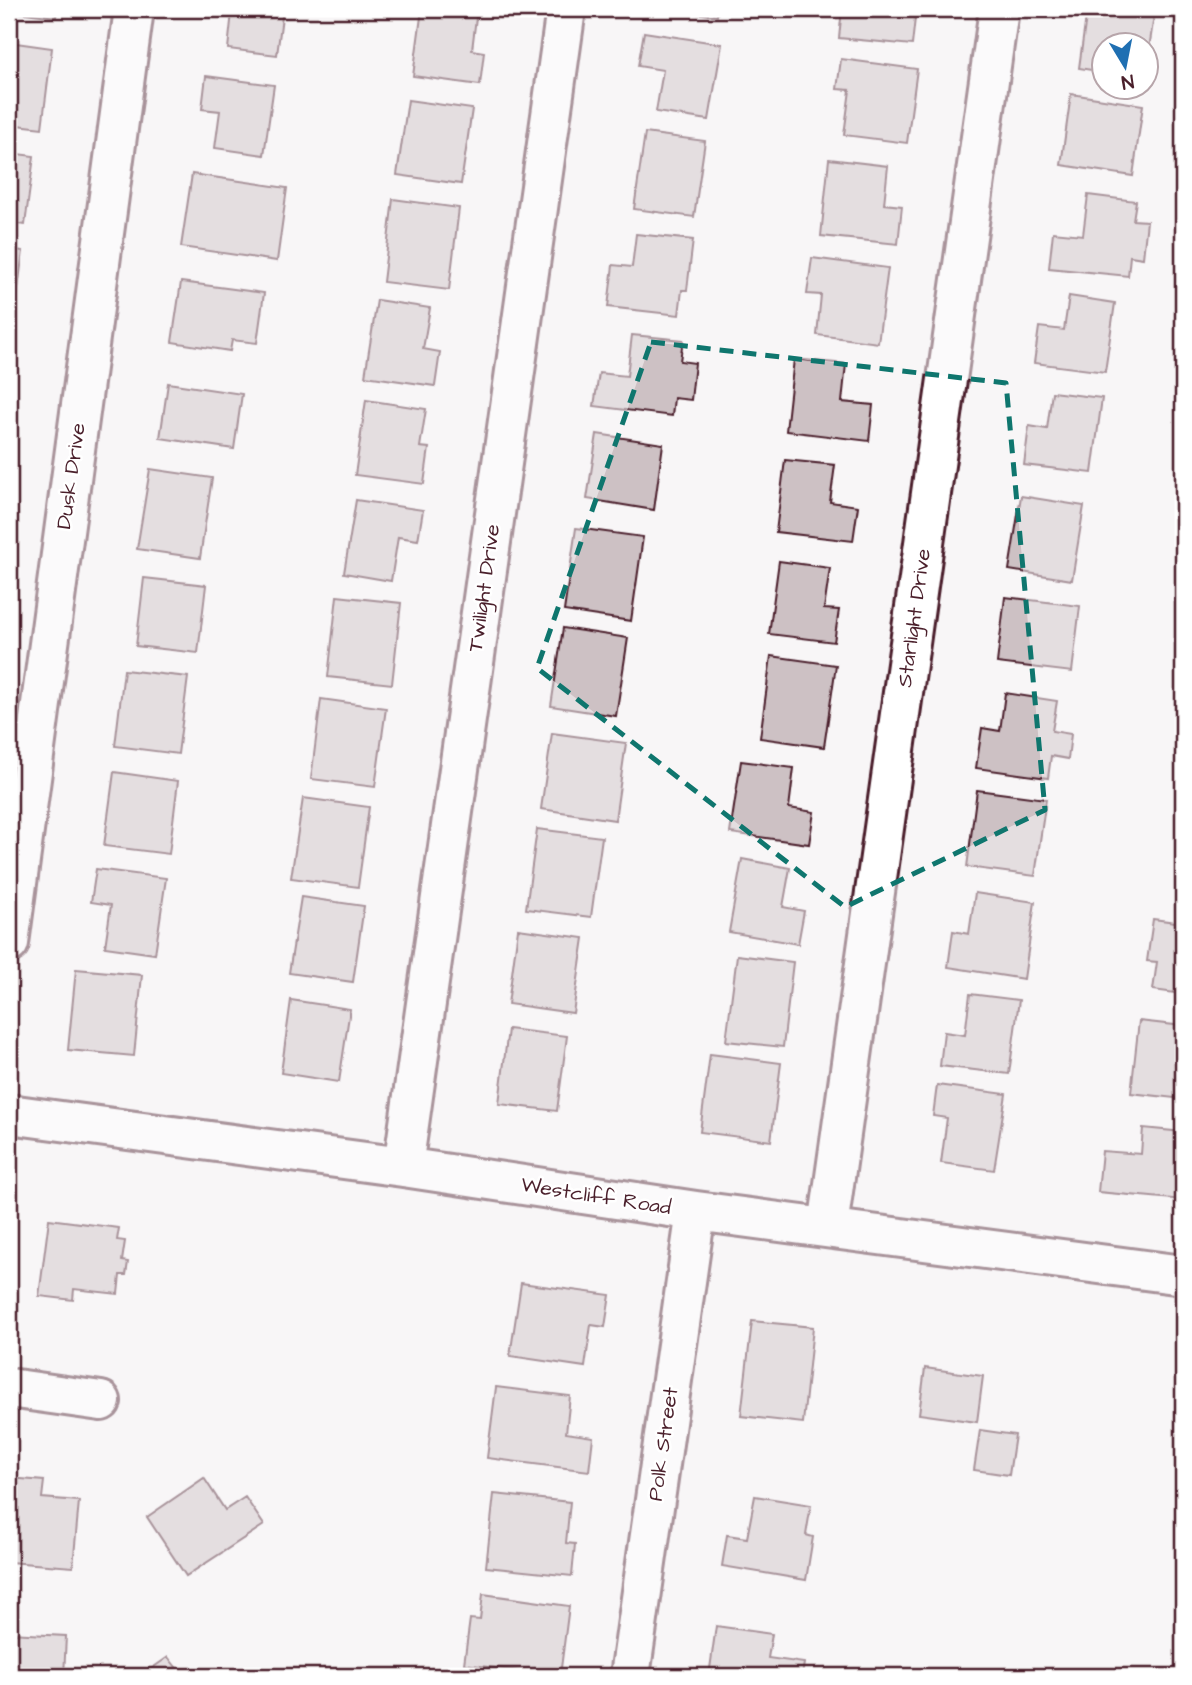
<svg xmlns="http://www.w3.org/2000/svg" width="1192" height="1685" viewBox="0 0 1192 1685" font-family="'Architects Daughter',sans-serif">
<rect width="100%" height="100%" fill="#f8f6f7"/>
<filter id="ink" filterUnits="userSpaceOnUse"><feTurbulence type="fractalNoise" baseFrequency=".0143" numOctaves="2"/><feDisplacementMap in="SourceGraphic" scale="14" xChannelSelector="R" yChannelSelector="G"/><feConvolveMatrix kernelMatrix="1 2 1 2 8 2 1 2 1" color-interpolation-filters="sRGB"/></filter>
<g filter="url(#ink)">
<path fill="#cdc1c4" stroke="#4a1f2b" stroke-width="2" d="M9,9H57L56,17L9,11Z
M215,9H283L277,55L228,49L232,12Z
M422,9H477L472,50L484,52L480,85L413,76Z
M663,9H718L717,16Z
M842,9H916L912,45L839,38Z
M1087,9H1155L1146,69V46H1104V72L1079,68Z
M644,32L722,44L709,120L656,112L663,70L638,66Z
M9,42L52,48L42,128L9,124Z
M841,59L917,69L907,143L844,135L850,90L837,89Z
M206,76L274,85L264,155L215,148L220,111L202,109Z
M1071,94L1143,105L1133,176L1061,165Z
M408,100L472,109L461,184L397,175Z
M645,133L705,141L694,217L634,209Z
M9,153L34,156L25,225L9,223Z
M829,159L888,166L884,204L902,206L898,244L821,236Z
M192,174L287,188L277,261L181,247Z
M1088,195L1136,201L1133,220L1147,221L1143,258L1130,256L1128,276L1049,268L1053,232L1083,235Z
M393,199L459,208L449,290L383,282Z
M636,234L693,240L687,290H682L679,315L608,307L613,265L632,267Z
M9,249L23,251L13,326H9Z
M812,258L888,268L878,343L817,335L821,295L807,294Z
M181,282L264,293L257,343L232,340L230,351L172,342Z
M1069,296L1115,303L1105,372L1034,363L1039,327L1064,330Z
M377,300L430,308L423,349L440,352L435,386L365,376Z
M632,335L683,340L680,361L695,363L691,400L674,398L672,416L594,406L599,373L627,376Z
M794,359L846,364L842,402L873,405L869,441L786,431Z
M168,383L242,394L234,449L160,438Z
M1052,392L1102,398L1092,473L1024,465L1029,426L1047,429Z
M366,400L426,409L420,447L429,448L424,484L355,475Z
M597,434L663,444L654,510L587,499Z
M785,460L835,465L830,502L858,506L853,541L776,532Z
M150,469L212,478L200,558L137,549Z
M1021,496L1084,506L1072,580L1009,570Z
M356,500L423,510L418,540L398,537L391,581L344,573Z
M576,528L643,537L631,621L564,611Z
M779,561L830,568L824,609L839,610L834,642L769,634Z
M144,578L206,585L198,653L136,646Z
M337,596L401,603L392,684L328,677Z
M1005,597L1080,606L1072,672L997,663Z
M563,628L628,638L616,716L551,706Z
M771,656L836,665L824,747L760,738Z
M124,670L188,677L178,754L115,746Z
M1005,693L1057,701L1052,731L1071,734L1068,759L1051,756L1048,778L976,768L982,728L1000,731Z
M321,699L386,708L375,787L311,779Z
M552,733L626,743L615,820L541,809Z
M741,761L794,768L789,808L814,812L809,844L730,833Z
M114,772L178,781L169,854L104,846Z
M977,790L1046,799L1035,876L967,867Z
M303,798L369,807L358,887L291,878Z
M537,829L602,837L591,917L526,909Z
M1183,833V887H1177Z
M742,859L790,868L783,907L804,911L798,944L729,932Z
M96,869L166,878L155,954L105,947L111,905L91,902Z
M975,893L1035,902L1024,979L948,967L953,931L969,934Z
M301,897L364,906L353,982L289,973Z
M1153,919L1183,923V994L1153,990L1157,962L1147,961Z
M518,929L584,938L573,1013L508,1004Z
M737,955L793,962L783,1047L726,1041Z
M76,969L142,975L134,1056L68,1050Z
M970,994L1019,1000L1009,1074L940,1066L944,1032L965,1035Z
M291,1000L350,1009L339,1082L281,1073Z
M1139,1021L1183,1026V1099L1131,1093Z
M508,1029L567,1036L557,1111L499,1104Z
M710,1054L781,1063L771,1141L700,1132Z
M937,1085L1006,1094L994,1170L941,1163L947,1118L933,1116Z
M1143,1128L1183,1132V1200L1098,1192L1102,1151L1141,1154Z
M49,1219L119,1228L117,1240L125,1241L122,1261L128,1262L126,1275H120L118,1294L74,1289L73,1300L39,1296Z
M521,1283L610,1295L605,1327L591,1325L585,1367L510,1356Z
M752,1321L813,1327L803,1423L741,1416Z
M925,1368L983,1376L977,1422L919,1414Z
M496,1387L570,1396L566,1433L593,1437L589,1471L487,1458Z
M980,1430L1015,1435L1009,1475L974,1470Z
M9,1478L44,1481L42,1498L79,1501L73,1567L9,1562Z
M204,1478L225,1510L245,1497L264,1525L186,1576L147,1517Z
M494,1494L570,1502L566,1543L575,1544L572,1576L486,1567Z
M755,1496L811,1505L806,1535L813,1537L806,1580L722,1566L727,1535L747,1538Z
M483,1594L569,1606L560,1676L464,1664L470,1619L480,1620Z
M716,1626L772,1634L768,1658L804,1663L802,1676H709Z
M9,1633L66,1636L64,1676H9Z
M168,1657L183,1676H141Z"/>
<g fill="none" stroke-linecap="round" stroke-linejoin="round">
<defs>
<path id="minor" d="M9,943L134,9
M9,1114L403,1167L696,1211L1183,1275
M403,1167L566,9
M828,1227L999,9
M9,1388L101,1401
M630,1676L696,1211"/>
</defs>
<use href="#minor" stroke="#4a1f2b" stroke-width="44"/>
<use href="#minor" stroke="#fff" stroke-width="38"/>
</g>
</g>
<path d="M0 0H1192V1685H0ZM651,342L1006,383L1045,810L845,907L537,668Z" fill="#f8f6f7" fill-opacity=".55" fill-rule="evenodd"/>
<path fill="none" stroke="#0f766e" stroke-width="5" stroke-dasharray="14 9" stroke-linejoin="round" d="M651,342L1006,383L1045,810L845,907L537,668Z"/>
<g text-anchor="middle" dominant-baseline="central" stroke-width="5" stroke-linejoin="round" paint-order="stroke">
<g font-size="21" fill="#4a1f2b" stroke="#fff">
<text transform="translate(71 476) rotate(-82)">Dusk Drive</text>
<text transform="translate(484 588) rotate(-82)">Twilight Drive</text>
<text transform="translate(914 618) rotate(-82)">Starlight Drive</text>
<text transform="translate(596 1196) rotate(9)">Westcliff Road</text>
<text transform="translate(663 1444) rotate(-82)">Polk Street</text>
</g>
</g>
<rect width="1192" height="1685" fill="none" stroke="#fff" stroke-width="35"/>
<rect x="18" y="18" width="1157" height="1650" fill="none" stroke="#4a1f2b" stroke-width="2.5" filter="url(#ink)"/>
<g transform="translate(1125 66) rotate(170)"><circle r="33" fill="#ffffff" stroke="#b7a5aa" stroke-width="2"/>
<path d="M0-5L12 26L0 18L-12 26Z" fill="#1f6fb2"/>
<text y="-10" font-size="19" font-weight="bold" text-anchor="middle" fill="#4a1f2b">N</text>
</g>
</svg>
